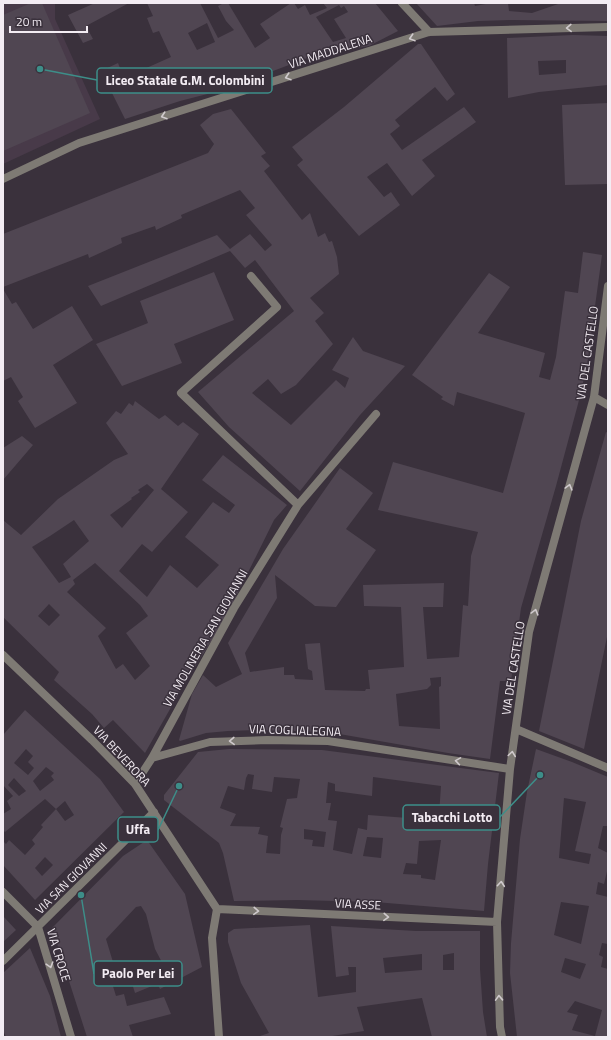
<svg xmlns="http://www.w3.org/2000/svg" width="611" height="1040" viewBox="0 0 611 1040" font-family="'Titillium Web',sans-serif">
<rect width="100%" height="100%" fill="#3a313c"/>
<path fill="#483a49" d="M3,3H55V19L100,119L3,164Z"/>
<path fill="#504652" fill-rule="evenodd" d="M31,3H42L90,113L3,151V15Z
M95,3H129L86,26L93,39L83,43L68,15Z
M147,3H200L218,38L234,30L226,21L218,6L224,3H228L255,48L270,38L260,24L291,3H294L298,9L305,5L310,15L327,8L323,3H375L398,31L369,46L346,50H339L323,52L223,90L180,101L125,119L101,71L118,63L124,78L171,57L159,31L153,33L147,18L153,16ZM339,5L341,8L344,6L348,12L334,19L346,38L333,42L316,17ZM207,23L215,42L197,50L188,33Z
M416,3H474L475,6L491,3H508L509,11L532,13L561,3H608V21L512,20L478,21L437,26Z
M573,35L608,36V85L539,92L508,98L507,38ZM566,60V73L539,75L538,61Z
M418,44H421L455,94L447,101L435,87L395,120L400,126L390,134L402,150L464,107L476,122L422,160L435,176L412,196L387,163L367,177L384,197L391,192L400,205L359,236L297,165L303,160L292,147L344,107Z
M608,103V184L565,185L562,105Z
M231,109L266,153L261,156L270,166L264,171L302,220L310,213L318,237L325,233L329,242L332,241L337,257L339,274L310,298L324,313L315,321L333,344L296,385L281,394L268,379L252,393L291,425L336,380L345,388L349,378L332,370L353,337L363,351L405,366L360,415L300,491L229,427L198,392L294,311L255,260L245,268L230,251L101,306L88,286L217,235L230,249L250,234L265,251L272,245L246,215L255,208L240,190L181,215L182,218L156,230L155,226L121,238L122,243L89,258L88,254L3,287V234L208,153L214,144L200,125L213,114Z
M583,252L602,255L587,365L578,404L556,486L521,608L511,681H500L490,759L448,753L328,732L257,730L228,731L206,733L180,741L179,740L192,694L203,675L216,687L242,674L228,643L283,549L340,468L373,493L346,529L376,550L336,607L315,606L275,575L277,598L245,653L250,672L284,667V675H294L295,679L313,680L312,671L308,669L305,644L320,643L325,690L365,691L366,689H370L368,670L404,667L401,607L364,606L363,585L444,583L443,607H423L427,659L459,657L463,605L468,606L471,556L478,532L378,510L393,462L503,493L525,413L457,392L454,406L441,399L443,397L412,375L489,273L510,287L478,333L545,353L539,377L550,380L556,357L565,291L578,293ZM441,677V686L439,687L440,729L399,726L396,694L427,689L431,685L430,678Z
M214,272L234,320L174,344L182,363L122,386L96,344L148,323L140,301Z
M3,289L12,304L16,302L33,329L72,306L93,340L53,365L77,403L35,428L18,401L23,397L11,377L3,381Z
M135,401L159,419L165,415L178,426L183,422L199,434L161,489L188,512L152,552L142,544L119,571L147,597L170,565L197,588L219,565L185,537L213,502L229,513L235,505L202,480L223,455L287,505L274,520L224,621L186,681L145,753L113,720L104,728L92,714L54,680L59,672L3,617V520L21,535L58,499L114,460L128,454L106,423L116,411L121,414L129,403L133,406ZM147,484L154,490L122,528L110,515L132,499L131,498L140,492L138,490ZM74,520L89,541L63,564L71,577L59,583L32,547L50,536ZM95,563L140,605L148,616L126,633L150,666L135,680L123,664L116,669L98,636L106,628L67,592L75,584L73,580ZM49,604L60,615L49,626L38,616Z
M606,432L608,433V632L584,749L539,731L581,521Z
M22,436L33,445L3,480V448Z
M25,710L100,779L124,812L35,900L3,865V841L6,844L9,840L25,855L35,844L32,840L43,827L41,825L56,809L65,821L74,815L65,801L56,809L45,799L5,832L3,830V814L11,809L7,801L13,796L3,785V735ZM26,749L33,756L28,762L34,768L28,775L14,763ZM46,767L54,773L51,776L54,780L40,791L33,781ZM14,778L26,791L19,796L8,785ZM45,857L53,865L42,876L35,868Z
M229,749L322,750L499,773L488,864L484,911L375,902L297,900L234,901L223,853L219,843L164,800V795L198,752ZM248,774L254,775L252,789L272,792L274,777L300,779L297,798L287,799L280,827L283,828L281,835L280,854L266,853L268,836L258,834L260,827L230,826L236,814L220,808L228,786L244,790L246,778ZM373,777L441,786L439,815L437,818H408L368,815L367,830L358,828L352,854L333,850L337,821L328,820L331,803H326L328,782L335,784V791L372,796ZM304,829L326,832L324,847L312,846L313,840L304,839ZM367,837L383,838L381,858L363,856ZM441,840L435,880L421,878V875L403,874L406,863L417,864L419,841Z
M536,749L572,762L608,777V826H603L598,848L608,853V867L604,884L598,882L596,894L608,897V944L602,943L599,955L603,957L601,967L608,969V1037H517L510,973L511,943L520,839L527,792ZM564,798L586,802L575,851L591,854L589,864L559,858ZM561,902L589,906L581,944L554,935ZM565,958L586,964L580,979L561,972ZM575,1001L602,1010L595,1036L572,1030L578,1015L567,1012Z
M147,840L185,894L202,967L160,989L156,981L168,974L155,949L146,914L141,906L136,907L106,939L116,972L146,965L152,986L135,993L130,977L112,983L116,996L124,994L127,1006L164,997L171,1014L129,1025L133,1037H87L52,928L123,856Z
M3,916L16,930L3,942Z
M310,925L318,997L356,992V967H348L349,975L336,977L331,926L416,931H480V969L483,1012L487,1037H432L422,998L357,1007L364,1031L326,1037H257L269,1033L241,983L228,942V933L234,929ZM454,953V970H443V955ZM422,954V970L385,973L383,958Z
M30,948L50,996L61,1037H6L3,1030V973Z"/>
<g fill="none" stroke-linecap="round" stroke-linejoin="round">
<path stroke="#7e7a74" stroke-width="8" d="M402,3L429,32
M3,179L79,143L429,32L608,27
M251,276L277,307L181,393L298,505
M594,397L608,405
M3,655L92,740L135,784L217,909
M516,729L608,768
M152,758L210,742L267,740L328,741L510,769
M135,784L152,758L234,608L298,505L376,414
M3,892L38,927L71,1037
M217,909L497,922
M217,909L212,938L219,1037
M3,961L154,812
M502,1037L500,1027L497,922L510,769L529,632L594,397L608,286"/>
</g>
<defs><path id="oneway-chevron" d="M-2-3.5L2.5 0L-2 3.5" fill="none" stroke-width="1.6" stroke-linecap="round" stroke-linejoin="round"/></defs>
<g stroke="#d0cacd">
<use href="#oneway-chevron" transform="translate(569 28) rotate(178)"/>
<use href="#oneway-chevron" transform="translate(412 38) rotate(162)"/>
<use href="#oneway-chevron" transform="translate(288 77) rotate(162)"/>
<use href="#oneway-chevron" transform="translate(164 116) rotate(162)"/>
<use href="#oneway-chevron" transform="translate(569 487) rotate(-75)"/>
<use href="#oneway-chevron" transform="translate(535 612) rotate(-75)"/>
<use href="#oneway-chevron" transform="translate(232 741) rotate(178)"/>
<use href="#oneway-chevron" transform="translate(512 754) rotate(-82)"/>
<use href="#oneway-chevron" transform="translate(458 761) rotate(-171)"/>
<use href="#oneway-chevron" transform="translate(501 884) rotate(-85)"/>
<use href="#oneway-chevron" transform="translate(256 911) rotate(3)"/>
<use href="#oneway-chevron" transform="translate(386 917) rotate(3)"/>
<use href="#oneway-chevron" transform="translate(50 965) rotate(73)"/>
<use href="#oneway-chevron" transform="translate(499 998) rotate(-92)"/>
</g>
<g text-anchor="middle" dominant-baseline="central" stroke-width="3" stroke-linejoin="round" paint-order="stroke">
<g font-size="12" fill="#f3ecf3" stroke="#3a313c">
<text transform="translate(330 51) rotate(-18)">VIA MADDALENA</text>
<text transform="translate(587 353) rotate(-82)">VIA DEL CASTELLO</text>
<text transform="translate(205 638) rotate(-60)">VIA MOLINERIA SAN GIOVANNI</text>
<text transform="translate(513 668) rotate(-81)">VIA DEL CASTELLO</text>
<text transform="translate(295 730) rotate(2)">VIA COGLIALEGNA</text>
<text transform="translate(122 756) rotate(47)">VIA BEVERORA</text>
<text transform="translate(71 878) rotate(-45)">VIA SAN GIOVANNI</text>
<text transform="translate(358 904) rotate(3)">VIA ASSE</text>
<text transform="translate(59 955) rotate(73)">VIA CROCE</text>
</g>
</g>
<path fill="none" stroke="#3d8e89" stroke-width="1.5" d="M40 69L97 80M540 775L500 817M179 786L158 830M81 895L94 974"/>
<g fill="#3d8e89" stroke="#3a313c" stroke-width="1.5">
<circle cx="40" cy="69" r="4"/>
<circle cx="540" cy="775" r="4"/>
<circle cx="179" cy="786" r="4"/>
<circle cx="81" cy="895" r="4"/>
</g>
<g fill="#3a313c" stroke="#3d8e89" stroke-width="1.5">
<rect x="97" y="68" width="175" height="25" rx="4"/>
<rect x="403" y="805" width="97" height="25" rx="4"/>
<rect x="118" y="817" width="40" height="25" rx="4"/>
<rect x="94" y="961" width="88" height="25" rx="4"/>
</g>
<g font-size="13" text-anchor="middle" font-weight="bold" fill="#f3ecf3">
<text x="185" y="85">Liceo Statale G.M. Colombini</text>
<text x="452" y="822">Tabacchi Lotto</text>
<text x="138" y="834">Uffa</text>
<text x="138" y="978">Paolo Per Lei</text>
</g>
<rect width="611" height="1040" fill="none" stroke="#f3ecf3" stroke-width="8"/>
<path d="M10 26v6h77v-6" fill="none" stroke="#f3ecf3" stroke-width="2"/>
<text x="16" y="26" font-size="12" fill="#f3ecf3" stroke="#3a313c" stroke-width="3" paint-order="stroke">20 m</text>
</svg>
